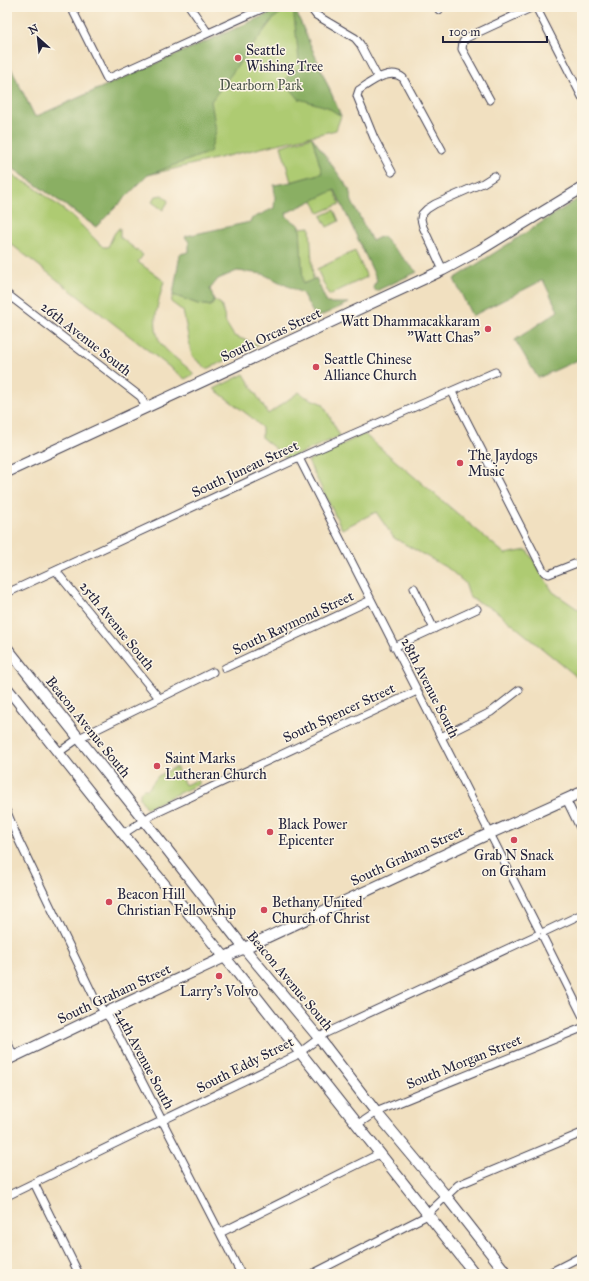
<svg xmlns="http://www.w3.org/2000/svg" width="589" height="1281" viewBox="0 0 589 1281" font-family="'IM FELL Great Primer',serif">
<rect width="100%" height="100%" fill="#fcf5e5"/>
<filter id="ink" filterUnits="userSpaceOnUse"><feTurbulence type="fractalNoise" baseFrequency=".025" numOctaves="2"/><feDisplacementMap in="SourceGraphic" scale="8" xChannelSelector="R" yChannelSelector="G"/><feConvolveMatrix kernelMatrix="1 2 1 2 8 2 1 2 1" color-interpolation-filters="sRGB"/></filter>
<filter id="wash" filterUnits="userSpaceOnUse"><feTurbulence type="fractalNoise" baseFrequency=".012" numOctaves="4" result="noise"/><feDisplacementMap in="SourceGraphic" scale="16" xChannelSelector="R" yChannelSelector="G"/><feGaussianBlur stdDeviation="0.9" result="paint"/><feColorMatrix in="noise" values="0 0 0 0 0 0 0 0 0 0 0 0 0 0 0 0 0 1.4 0 .05"/><feComposite in="paint" operator="in"/></filter>
<g filter="url(#wash)">
<rect width="100%" height="100%" fill="#f1e0c0"/>
<path fill="#aecb72" stroke="#687656" d="M284,7H294L341,116L336,130L148,175L96,227L7,164V61L35,117Z
M312,137L323,173L291,182L281,146Z
M7,172L34,187L73,217L103,247H108L114,234L119,228H120V237L143,255L138,262L164,281C159,301 149,326 162,345C168,354 186,365 194,374L185,379L7,241Z
M334,190L340,204L319,213L313,200Z
M162,195L167,199L168,202L163,210L152,202L156,196Z
M334,210L339,221L327,227L321,216Z
M310,227L313,280L302,284L300,228Z
M355,251L367,277L329,295L317,269Z
M173,295L198,304L211,306L214,300L221,304L226,323L234,336L259,345L207,369L192,356L183,311L171,302Z
M244,374L268,414L299,392L304,396L323,404L340,436L288,459L262,438V428L251,417L214,389Z
M364,434L505,554L527,550L553,592L582,612V681L495,610L470,598L465,583L449,569L394,538L376,512L342,529L308,461Z
M176,767L185,785L197,780L199,784L146,808L140,798V793L143,789H148L158,776Z"/>
<path fill="#8aaf64" stroke="#566850" d="M284,7H288L273,19L211,101L216,131L210,152L148,175L96,227L7,164V60L35,117Z
M293,7H294L341,116L327,107L299,99L286,83L290,71L300,69Z
M312,137L349,189L352,202L372,241L382,236L417,272L376,291L373,287L377,280L335,190L286,213L287,217L300,226L303,284L316,278L327,303H349L316,318L302,293L263,274L237,271L218,279L210,289L214,300L211,306L198,304L173,295L180,254L189,252V242L185,237L186,236L250,222L251,219L274,208L275,197L274,185L291,182L322,173Z
M581,197L582,199V368L578,360L538,378L515,340L558,311L543,280L472,316L454,279Z"/>
</g>
<g filter="url(#ink)">
<g fill="none" stroke-linecap="round" stroke-linejoin="round">
<defs>
<path id="street" d="M71,7L107,79L266,7
M190,7L208,33
M310,7L316,15L355,38L360,44L378,78
M438,7L439,10
M536,7L582,97
M490,100L462,49L463,42L466,38L533,7
M392,172L374,138L357,96L359,90C371,82 390,67 403,78L442,150
M443,270L423,227L421,219L422,214L427,209L435,204L483,183L494,176
M7,294L141,397L146,408
M452,392L544,572L549,574L582,561
M299,458L539,930
M56,571L159,698
M414,588L434,629
M7,593L314,451L495,372
M394,647L477,609
M225,668L371,600
M441,737L491,712L519,690
M58,753L79,738L213,672
M566,799L582,832
M7,812L18,839L96,1001L110,1019L241,1274
M123,834L152,815L417,691
M544,932L582,914
M543,937L582,1015
M7,1041L14,1057
M358,1124L376,1112L582,1028
M34,1183L79,1274
M7,1196L295,1056L326,1033L537,935
M220,1233L381,1153
M312,1274L424,1217L458,1185L582,1133
M547,1274L582,1256"/>
<path id="secondary" d="M7,472L443,270L480,250L582,188
M7,648L144,820L244,948L319,1038L376,1112L446,1196L507,1274
M7,688L123,834L232,966L475,1274
M7,1060L105,1013L482,837L582,792"/>
</defs>
<use href="#street" stroke="#413e4f" stroke-width="9"/>
<use href="#secondary" stroke="#413e4f" stroke-width="12"/>
<use href="#street" stroke="#fff" stroke-width="7"/>
<use href="#secondary" stroke="#fff" stroke-width="10"/>
</g>
</g>
<g fill="#d1495b" stroke="#fcf5e5" stroke-width="1.5">
<circle cx="238" cy="58" r="4"/>
<circle cx="488" cy="329" r="4"/>
<circle cx="316" cy="367" r="4"/>
<circle cx="460" cy="463" r="4"/>
<circle cx="157" cy="766" r="4"/>
<circle cx="270" cy="832" r="4"/>
<circle cx="514" cy="840" r="4"/>
<circle cx="109" cy="902" r="4"/>
<circle cx="264" cy="910" r="4"/>
<circle cx="219" cy="976" r="4"/>
</g>
<g text-anchor="middle" dominant-baseline="central" stroke-width="3" stroke-linejoin="round" paint-order="stroke">
<g font-size="14" fill="#22223b" stroke="#fcf5e5" text-anchor="start">
<text x="246" y="50">Seattle<tspan x="246" dy="16">Wishing Tree</tspan></text>
<text x="480" y="321" text-anchor="end">Watt Dhammacakkaram<tspan x="480" dy="16">"Watt Chas"</tspan></text>
<text x="324" y="359">Seattle Chinese<tspan x="324" dy="16">Alliance Church</tspan></text>
<text x="468" y="455">The Jaydogs<tspan x="468" dy="16">Music</tspan></text>
<text x="165" y="758">Saint Marks<tspan x="165" dy="16">Lutheran Church</tspan></text>
<text x="278" y="824">Black Power<tspan x="278" dy="16">Epicenter</tspan></text>
<text x="514" y="855" text-anchor="middle">Grab N Snack<tspan x="514" dy="16">on Graham</tspan></text>
<text x="117" y="894">Beacon Hill<tspan x="117" dy="16">Christian Fellowship</tspan></text>
<text x="272" y="902">Bethany United<tspan x="272" dy="16">Church of Christ</tspan></text>
<text x="219" y="991" text-anchor="middle">Larry's Volvo</text>
</g>
<g font-size="14" fill="#4c554c" stroke="#fcf5e5">
<text x="261" y="85">Dearborn Park</text>
</g>
<g font-size="14" fill="#22223b" stroke="#fcf5e5">
<text transform="translate(271 335) rotate(-25)">South Orcas Street</text>
<text transform="translate(86 339) rotate(38)">26th Avenue South</text>
<text transform="translate(245 469) rotate(-25)">South Juneau Street</text>
<text transform="translate(293 623) rotate(-25)">South Raymond Street</text>
<text transform="translate(117 626) rotate(51)">25th Avenue South</text>
<text transform="translate(430 688) rotate(63)">28th Avenue South</text>
<text transform="translate(339 713) rotate(-25)">South Spencer Street</text>
<text transform="translate(88 727) rotate(51)">Beacon Avenue South</text>
<text transform="translate(407 856) rotate(-25)">South Graham Street</text>
<text transform="translate(290 981) rotate(50)">Beacon Avenue South</text>
<text transform="translate(114 994) rotate(-25)">South Graham Street</text>
<text transform="translate(144 1059) rotate(62)">24th Avenue South</text>
<text transform="translate(464 1062) rotate(-22)">South Morgan Street</text>
<text transform="translate(245 1065) rotate(-27)">South Eddy Street</text>
</g>
</g>
<rect width="589" height="1281" fill="none" stroke="#fcf5e5" stroke-width="24"/>
<g transform="translate(38 38) rotate(333)" stroke="#fcf5e5" stroke-width="3" paint-order="stroke">
<path d="M0-3L7 15L0 10L-7 15Z" fill="#22223b"/>
<text y="-6" font-size="11" font-weight="bold" text-anchor="middle" fill="#22223b">N</text>
</g>
<path d="M443 36v6h104v-6" fill="none" stroke="#22223b" stroke-width="2"/>
<text x="449" y="36" font-size="12" fill="#22223b" stroke="#fcf5e5" stroke-width="3" paint-order="stroke">100 m</text>
</svg>
